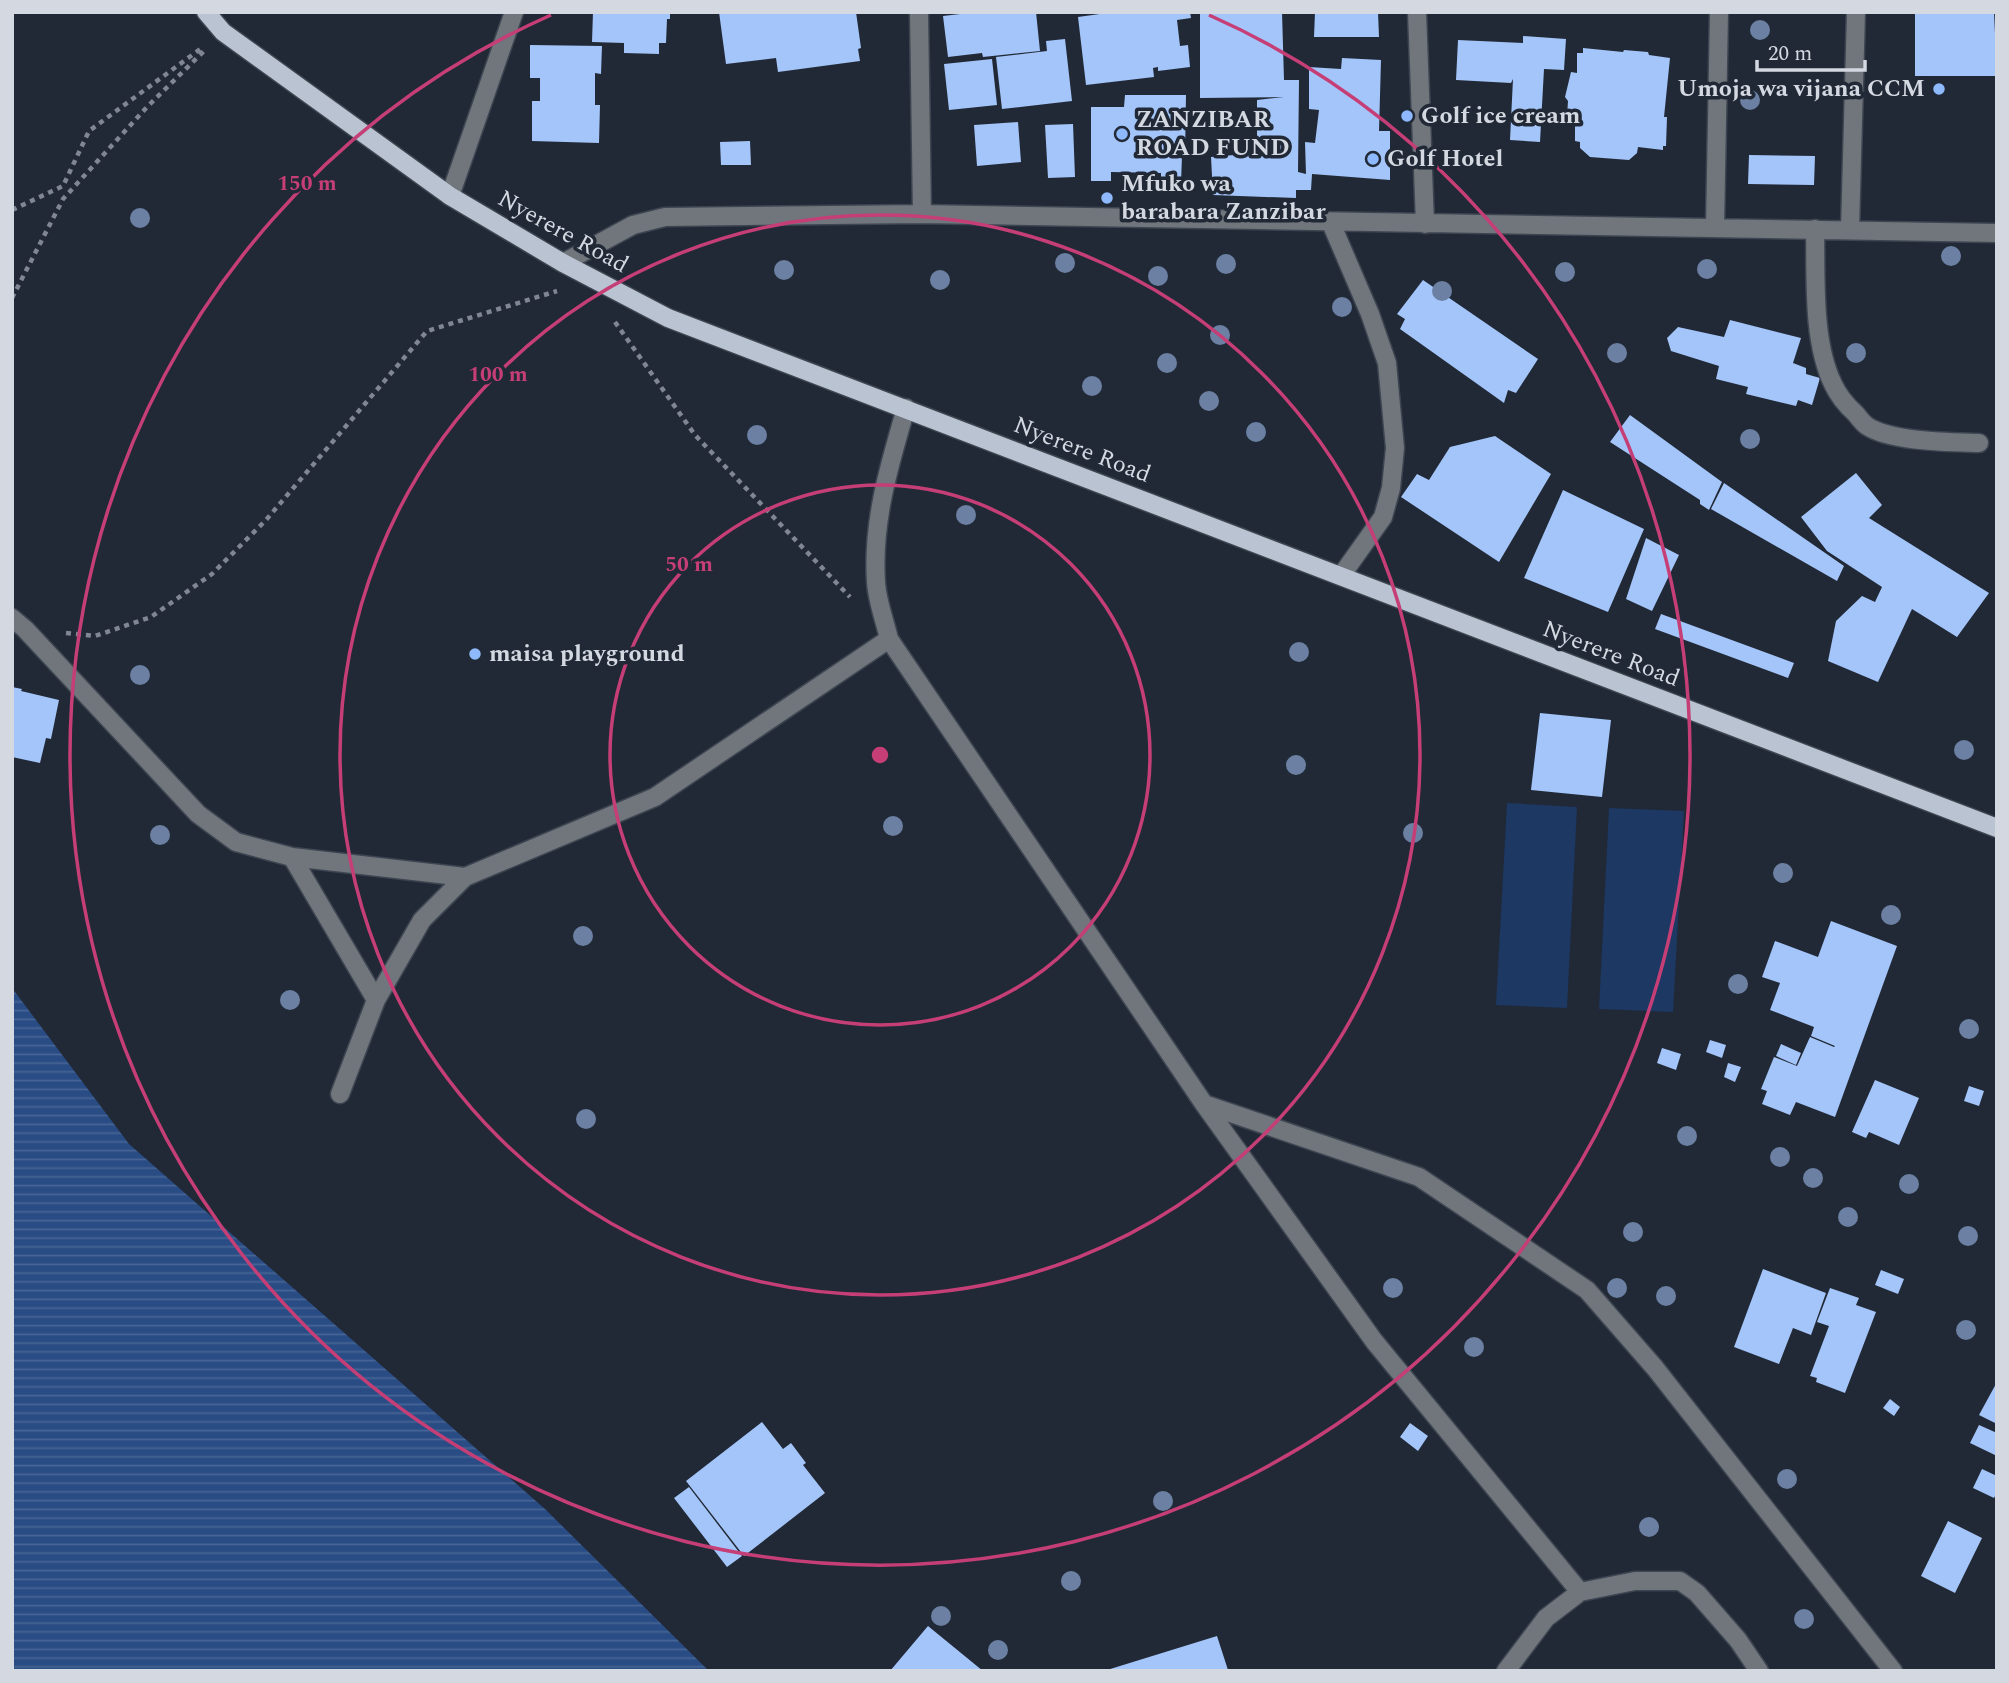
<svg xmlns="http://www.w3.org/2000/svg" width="2009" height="1683" viewBox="0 0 2009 1683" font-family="Spectral,serif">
<defs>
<pattern id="water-rules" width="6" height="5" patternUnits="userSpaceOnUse" patternTransform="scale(1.75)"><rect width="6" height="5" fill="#294c84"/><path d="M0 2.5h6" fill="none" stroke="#476595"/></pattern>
</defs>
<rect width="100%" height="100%" fill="#212936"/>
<path fill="#1c3863" d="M1507,803L1577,807L1567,1008L1496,1005Z
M1609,808L1684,811L1673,1012L1599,1009Z"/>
<path fill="url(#water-rules)" d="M12,988L129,1144L545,1509L709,1671H12Z"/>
<path fill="#a4c5f9" d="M593,12H670V19H667L666,43H659V54L624,53V43L592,42Z
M719,12H856L861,48L858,49L860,61L778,72L776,58L726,64Z
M977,12H1036L1040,51L983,57L982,53L948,57L943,16Z
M1114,12H1190L1191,18L1177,20L1180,46L1188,45L1190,67L1158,71V67L1153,68L1154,77L1086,85L1078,17Z
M1200,12H1282L1284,80H1299L1298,172L1306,174L1305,142L1315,143L1319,110L1309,109V67L1341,69L1342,58L1381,60L1379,131H1390V180L1312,174L1311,190H1296V198L1213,195L1211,157L1257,153V100L1284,97L1200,98Z
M1315,12H1378L1379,37H1314Z
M1915,12H1994L1997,76H1915Z
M1523,36L1566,39L1564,70L1544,69L1540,142L1510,140L1513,79L1511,83L1456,80L1458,40L1523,43Z
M1065,39L1072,101L1002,109L996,57L1047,51L1046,41Z
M530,45L602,46L601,74L595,73V105H600L599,143L532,141V101H540V78H530Z
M1583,48L1623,52L1624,50L1648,52L1649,55L1670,58L1664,117H1667L1666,146H1663V150L1638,147L1637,153L1629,160L1590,157L1580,148V142L1575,141V116H1567L1568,101L1565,97L1571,72L1577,73V53H1583Z
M992,59L997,105L949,110L944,64Z
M1125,95H1186L1185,156H1182L1181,183H1161V173L1111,172V181H1091V107H1124Z
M1018,122L1021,162L977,166L974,125Z
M1073,124L1075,177L1048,178L1045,125Z
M750,141L751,165H721L720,142Z
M1749,155L1815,156L1814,185L1748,184Z
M1423,280L1538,359L1516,393L1508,390L1504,403L1400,329L1405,319L1397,314Z
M1730,320L1801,338L1793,363L1806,368V374L1820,378L1812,405L1798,400L1796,406L1746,394L1748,387L1716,379L1719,366L1671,351L1667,338L1678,327L1724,337Z
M1630,415L1722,482L1709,510L1700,504V500L1610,442Z
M1495,436L1551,474L1499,562L1401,497L1417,474L1429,480L1450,447Z
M1856,473L1882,505L1869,518L1989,593L1957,637L1912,609L1878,682L1828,661L1836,621L1862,596L1875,602L1882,587L1827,551L1801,517Z
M1724,483L1844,566L1837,581L1711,509Z
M1563,490L1644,529L1608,612L1524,578Z
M1646,538L1679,555L1652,611L1626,599Z
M1661,614L1794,663L1788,678L1655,629Z
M12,687L22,689L21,691L59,700L51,739L46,738L40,763L12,757Z
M1540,713L1611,720L1602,797L1531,790Z
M1831,921L1897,946L1835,1117L1796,1102L1790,1115L1762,1104L1767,1091L1761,1089L1774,1057L1797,1066L1810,1037L1834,1047L1835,1046L1811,1036L1814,1027L1770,1010L1780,983L1762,977L1775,941L1818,957Z
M1710,1040L1726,1045L1722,1058L1706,1052Z
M1781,1044L1801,1053L1796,1065L1776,1056Z
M1662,1048L1681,1054L1676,1070L1657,1063Z
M1728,1063L1741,1067L1735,1082L1724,1077Z
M1875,1080L1919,1098L1899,1145L1869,1132L1866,1138L1852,1132Z
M1969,1086L1984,1091L1979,1106L1964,1101Z
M1763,1269L1826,1293L1811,1335L1793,1328L1779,1364L1734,1347Z
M1881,1270L1904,1279L1898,1294L1875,1285Z
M1830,1288L1859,1298L1856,1305L1876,1312L1845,1393L1816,1382L1817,1378L1810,1376L1829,1326L1817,1322Z
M1997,1382V1424L1979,1415Z
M1890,1399L1900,1407L1894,1416L1883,1408Z
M762,1422L783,1449L791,1443L806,1463L803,1465L825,1493L744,1556L686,1481Z
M1410,1423L1428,1436L1418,1451L1400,1437Z
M1979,1425L1997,1433V1456L1970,1443Z
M1982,1469L1997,1476V1492L1994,1498L1973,1488Z
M689,1487L742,1556L727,1567L674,1498Z
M1948,1521L1982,1538L1955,1593L1921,1576Z
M928,1626L983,1671H890Z
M1217,1636L1228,1670L1107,1671V1670Z"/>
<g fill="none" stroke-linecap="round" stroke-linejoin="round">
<defs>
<path id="minor" d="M919,12L922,214
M1417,12L1425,224
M450,196L514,12
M1331,223L1370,314L1387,363L1395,448L1391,488L1383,517L1341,576
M1715,227L1719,12
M1815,229C1816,276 1812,341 1833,384C1838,395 1847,406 1856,414C1859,418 1863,423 1867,426C1891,442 1950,442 1979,443
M1850,230L1856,12
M563,263L633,225L665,217L922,214L1997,233
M906,408C889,466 872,522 876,582C877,601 885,621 889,639L1204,1104L1419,1177L1587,1290L1655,1368L1893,1671
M12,618L25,629L198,814L236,842L292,857L465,877
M292,857L376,1000
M340,1094L376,1000L422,920L465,877L655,797L889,639
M1204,1104L1374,1341L1580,1592L1546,1618L1506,1671
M1580,1592L1635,1581H1680L1697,1593L1738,1640L1759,1671"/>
<path id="major" d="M206,12L223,32L450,196L563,263L668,318L1997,828"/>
</defs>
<use href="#minor" stroke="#3d4551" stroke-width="21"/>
<use href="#major" stroke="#3d4551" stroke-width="21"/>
<path stroke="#808792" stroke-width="4.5" stroke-dasharray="5 5" stroke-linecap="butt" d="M12,210L63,186L89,131L203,47
M12,298L63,199L147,107L205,50
M615,322L695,435L850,597
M66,633L95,636L151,617L212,574L266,520L427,331L557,291"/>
<use href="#minor" stroke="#71757c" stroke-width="18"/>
<use href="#major" stroke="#b9c3d1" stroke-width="18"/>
</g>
<g fill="#6b80a2">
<circle cx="1760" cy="30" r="10"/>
<circle cx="1750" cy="100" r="10"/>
<circle cx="140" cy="218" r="10"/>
<circle cx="1951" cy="256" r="10"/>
<circle cx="1065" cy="263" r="10"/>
<circle cx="1226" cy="264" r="10"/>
<circle cx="1707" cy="269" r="10"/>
<circle cx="784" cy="270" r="10"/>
<circle cx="1565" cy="272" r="10"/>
<circle cx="1158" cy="276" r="10"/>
<circle cx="940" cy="280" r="10"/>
<circle cx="1442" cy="291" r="10"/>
<circle cx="1342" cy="307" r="10"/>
<circle cx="1220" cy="335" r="10"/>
<circle cx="1617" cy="353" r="10"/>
<circle cx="1856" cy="353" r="10"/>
<circle cx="1167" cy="363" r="10"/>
<circle cx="1092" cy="386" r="10"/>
<circle cx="1209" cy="401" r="10"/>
<circle cx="1256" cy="432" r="10"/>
<circle cx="757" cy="435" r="10"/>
<circle cx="1750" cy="439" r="10"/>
<circle cx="966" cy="515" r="10"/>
<circle cx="1299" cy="652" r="10"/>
<circle cx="140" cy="675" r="10"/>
<circle cx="1964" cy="750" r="10"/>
<circle cx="1296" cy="765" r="10"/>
<circle cx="893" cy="826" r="10"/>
<circle cx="1413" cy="833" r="10"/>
<circle cx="160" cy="835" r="10"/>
<circle cx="1783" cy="873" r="10"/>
<circle cx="1891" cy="915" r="10"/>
<circle cx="583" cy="936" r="10"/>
<circle cx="1738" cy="984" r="10"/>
<circle cx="290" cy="1000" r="10"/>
<circle cx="1969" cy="1029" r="10"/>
<circle cx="586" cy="1119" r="10"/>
<circle cx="1687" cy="1136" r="10"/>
<circle cx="1780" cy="1157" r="10"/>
<circle cx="1813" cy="1178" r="10"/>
<circle cx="1909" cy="1184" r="10"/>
<circle cx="1848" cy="1217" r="10"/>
<circle cx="1633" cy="1232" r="10"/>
<circle cx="1968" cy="1236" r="10"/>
<circle cx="1393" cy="1288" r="10"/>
<circle cx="1617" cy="1288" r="10"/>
<circle cx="1666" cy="1296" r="10"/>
<circle cx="1966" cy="1330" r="10"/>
<circle cx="1474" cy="1347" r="10"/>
<circle cx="1787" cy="1479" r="10"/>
<circle cx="1163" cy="1501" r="10"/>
<circle cx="1649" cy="1527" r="10"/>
<circle cx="1071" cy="1581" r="10"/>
<circle cx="941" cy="1616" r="10"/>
<circle cx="1804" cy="1619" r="10"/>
<circle cx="998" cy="1650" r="10"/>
</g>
<g fill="none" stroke="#c53e76" stroke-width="3.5">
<circle cx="880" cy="755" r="270"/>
<circle cx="880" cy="755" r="540"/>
<path d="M1209 15A810 810 0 1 1 551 15"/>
</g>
<g fill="#8eb9fc" stroke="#212936" stroke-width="2.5">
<circle cx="1939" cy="89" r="7"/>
<circle cx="1407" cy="116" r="7"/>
<circle cx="1122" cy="134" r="7"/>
<circle cx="1373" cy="159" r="7"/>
<circle cx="1107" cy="198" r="7"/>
<circle cx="475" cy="654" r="7"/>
</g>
<g text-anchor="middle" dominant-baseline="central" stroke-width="7" stroke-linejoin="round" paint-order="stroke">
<g font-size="24" font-weight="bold" fill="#d3d8e1" stroke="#212936" text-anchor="start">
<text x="1925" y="89" text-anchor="end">Umoja wa vijana CCM</text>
<text x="1421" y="116">Golf ice cream</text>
<text x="1136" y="120">ZANZIBAR<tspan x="1136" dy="28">ROAD FUND</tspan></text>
<text x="1387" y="159">Golf Hotel</text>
<text x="1121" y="184">Mfuko wa<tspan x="1121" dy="28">barabara Zanzibar</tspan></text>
<text x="489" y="654">maisa playground</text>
</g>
<g font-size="24" fill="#d3d8e1" stroke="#212936">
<text transform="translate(563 232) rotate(29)">Nyerere Road</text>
<text transform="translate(1082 450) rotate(21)">Nyerere Road</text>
<text transform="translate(1611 654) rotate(21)">Nyerere Road</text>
</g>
</g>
<circle cx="880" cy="755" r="10" fill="#c53e76" stroke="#212936" stroke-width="3.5"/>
<g font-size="21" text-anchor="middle" font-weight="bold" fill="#c53e76" stroke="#212936" stroke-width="7" stroke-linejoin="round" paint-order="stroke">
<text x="307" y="190">150 m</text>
<text x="498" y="381">100 m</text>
<text x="689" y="571">50 m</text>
</g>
<rect width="2009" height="1683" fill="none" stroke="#d3d8e1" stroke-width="28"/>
<path d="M1757 60v10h108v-10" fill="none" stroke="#d3d8e1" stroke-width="3.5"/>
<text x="1768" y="60" font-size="21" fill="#d3d8e1" stroke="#212936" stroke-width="5" paint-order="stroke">20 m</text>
</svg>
